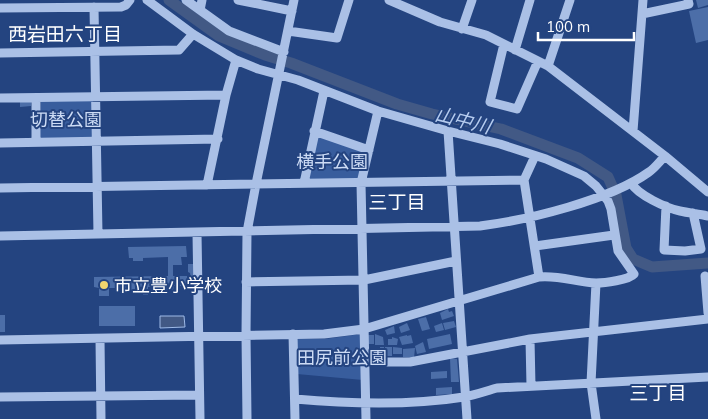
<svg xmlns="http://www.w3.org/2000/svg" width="708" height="419" viewBox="0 0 708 419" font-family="Mulish,'Noto Sans JP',sans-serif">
<rect width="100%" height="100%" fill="#244480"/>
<path fill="#385d9d" d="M93,99V138L40,140L41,100Z
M317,135L364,151L359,181L308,179Z
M361,334L363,380L297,374V340L298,339H325Z"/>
<path fill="#425985" stroke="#9ebae7" d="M160,316H184L185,327L160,328Z"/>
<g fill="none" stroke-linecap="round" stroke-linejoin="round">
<path stroke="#425985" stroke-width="11" d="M169,0L219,36L265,55L291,63L397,104L432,114L501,129L578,158L608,177L616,195L626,248L633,259L652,267L708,263"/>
</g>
<path fill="#4c6ea8" d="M696,0H708V5L698,8Z
M708,7V40L696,43L689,11Z
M20,101H31V106L20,107Z
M186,246L187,257H181L182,265H173V276H187V286H174L173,290H164L165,287H148V295H143V287H135V291H126V288H109V296H99V288L94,287V277L168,276V257L143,258V261H133V258H129L128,247Z
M188,264H193L194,279H191L190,273L188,272Z
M99,306H135V326H99Z
M448,309L449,312L452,311L454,316L442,320L440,313Z
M0,315H5V332H0Z
M426,317L430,329L422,331L418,319Z
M454,321L456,327L445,330L443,323Z
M407,323L410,330L401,333L399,327Z
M442,323L444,330L436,332L434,326Z
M394,326L395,333L387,335L385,330Z
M375,334L383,337L384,345H375Z
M450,334L452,344L429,349L427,339Z
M368,335H374V344H368Z
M407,335V336L411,335L413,343L402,345L399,337Z
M392,337L398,339L397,345H388V339H392Z
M423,342L426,352L417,354L415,346Z
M380,347H384V357L380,356Z
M385,347H392V356H385Z
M393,347L402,348V354H393Z
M415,348L414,358L403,357V349Z
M450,358L457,359L459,382H451Z
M447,371V378L431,379V372Z
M452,387V394L436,395V388Z"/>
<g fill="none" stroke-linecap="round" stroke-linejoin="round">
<path stroke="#aac0e6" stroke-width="9" d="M186,0L229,31L284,52
M238,0L292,11
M389,0L440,22L486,35L548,66L665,156L708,192
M94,7L98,234
M0,8L121,7L126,5L130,0
M200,10L202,0
M642,14L689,4L688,0
M462,29L472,0
M288,31L337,38L349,0
M504,44L490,102L517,109L538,61
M515,50L530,0
M0,53L179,50L193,34
M548,66L570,0
M0,98L226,95
M36,98V142
M314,131L369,150
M448,131L467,419
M633,131L643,0
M0,143L218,139
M535,156L524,180L539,277
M304,183L324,91
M631,183C638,195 666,208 680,211C689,213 699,214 708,216
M207,185L226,95L236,60
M0,188L524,180
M666,206L664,250L685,251L701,249L693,213
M197,233L200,419
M0,236L480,226C528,220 610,200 649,172C655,168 660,161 665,156
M535,246L614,235
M705,276L708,313
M246,282L364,280L456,261
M293,334L295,419
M100,339L101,419
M530,339L531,386
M0,340L324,334L364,329L539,277C559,275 576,282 596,283C604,283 629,280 634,274L618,251L611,209L608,201L596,186L584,176L546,159L500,144L448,131L378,111L298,80L258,69L236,60L193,34L147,0
M365,362H410L530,339L708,319
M0,397L199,395
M295,399C350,404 408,406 464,397C475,395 486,391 497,388L708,377
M247,419L246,335L247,232L256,184L294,0
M366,419L361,183L378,111
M596,419L591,383L596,283"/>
</g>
<circle fill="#f1d66e" stroke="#244480" stroke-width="2" cx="104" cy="285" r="5"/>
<g text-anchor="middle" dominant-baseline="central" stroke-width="4" stroke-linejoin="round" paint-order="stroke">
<g font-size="18" fill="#cddcf5" stroke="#244480">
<text x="66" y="119">切替公園</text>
<text x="332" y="161">横手公園</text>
<text x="342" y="357">田尻前公園</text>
</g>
<g font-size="18" fill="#fff" stroke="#244480" text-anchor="start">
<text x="114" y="285">市立豊小学校</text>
</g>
<g font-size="19" fill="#fff" stroke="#244480">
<text x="65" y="34">西岩田六丁目</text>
<text x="397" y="202">三丁目</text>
<text x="658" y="393">三丁目</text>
</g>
<g font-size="19" font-style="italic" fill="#b5cbee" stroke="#244480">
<text transform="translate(463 120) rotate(14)">山中川</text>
</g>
</g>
<path d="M538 32v8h96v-8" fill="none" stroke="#ffffff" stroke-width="2.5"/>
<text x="546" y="32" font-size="15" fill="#ffffff" stroke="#244480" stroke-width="4" paint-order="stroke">100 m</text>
</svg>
